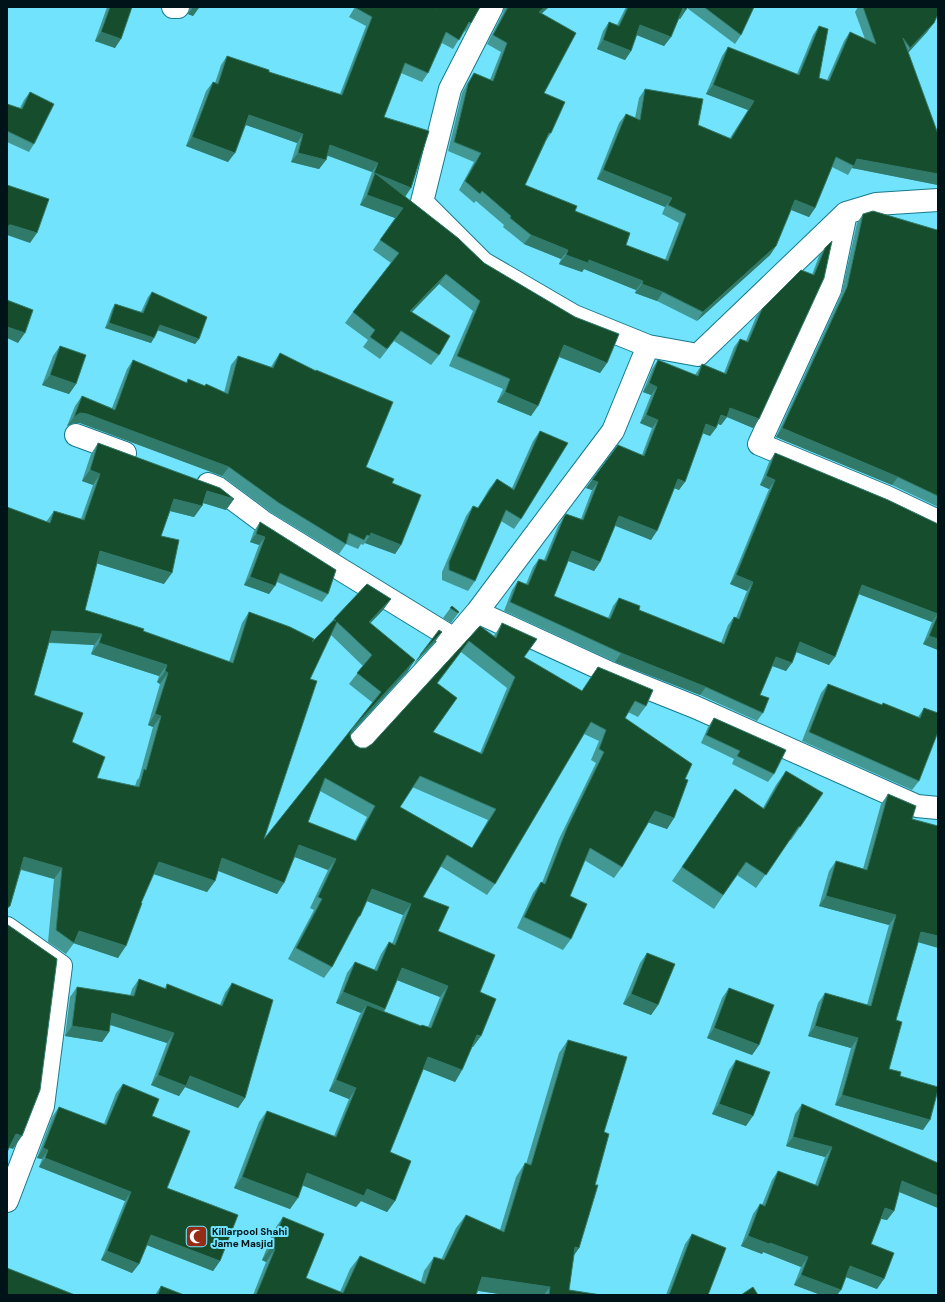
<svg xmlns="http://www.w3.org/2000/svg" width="945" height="1302" viewBox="0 0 945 1302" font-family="'DM Sans',sans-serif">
<rect width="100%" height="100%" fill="#71e3fc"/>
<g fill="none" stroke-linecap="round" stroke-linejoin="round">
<defs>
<path id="minor" d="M173,7H178
M492,7L450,89L422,202L483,263L574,316L648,346L698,355L846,213L876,204L938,200
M846,213L830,290L759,444L887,497L938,521
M76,435L125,453
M208,484L218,488L265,523L454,639
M477,612L610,673L695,707L917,806L938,808
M355,747L454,639L477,612L613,431L648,346
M7,928L61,966L43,1106L7,1201"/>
</defs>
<use href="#minor" stroke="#18798b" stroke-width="24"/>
<use href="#minor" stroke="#fff" stroke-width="22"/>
</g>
<path fill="#449894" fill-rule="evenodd" d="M107,7H132L115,48L95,41Z
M190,7H200L193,16L188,14Z
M355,7H480L471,23L465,32L464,31L453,49L442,43L428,73L422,82L401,73L384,117L405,197L484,263L607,363L600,373L559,357L531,416L497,402L503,389L449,366L473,311L439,284L412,312L439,355L431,365L394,341L380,359L363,347L368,340L345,323L353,312L391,263L373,250L395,218L360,205L372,172L327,155L326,160L319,169L291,162L297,143L246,125L228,162L186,146L206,91L213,82L215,83L221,65L227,56L269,72L340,94L366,26L349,17Z
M504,7H549L542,13L544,93L551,133L546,141L525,185L575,211L626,245L665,260L679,223L662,214L665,207L597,179L619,123L626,114L635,118L639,98L645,89L698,125L730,138L748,110L706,94L722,56L728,47L797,74L813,35L819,26V78L827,80L844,41L850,32L865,39L855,12L858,7H938L927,32L908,53L938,134V185L852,168L848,175L832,167L815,208L809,217L791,210L776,246L770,255L697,321L657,301L635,293L636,290L584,269L582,272L559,264L561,259L524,244L503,227L504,225L476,201L474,203L459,190L474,162L448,151L462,93L468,82L474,73L490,80L501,52L487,44L503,13Z
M626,7H754L741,35L735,44L687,8L680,19L679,18L671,37L664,46L637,35L631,51L625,60L597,49L603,31L609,22L617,25Z
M30,92L34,144L29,152L7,142V104L20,108L24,100Z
M863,214L937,230L938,228V507L892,485L776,437L841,295L857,223Z
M825,248L759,419L753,428L727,417L721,425L718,424L716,428L710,436L702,433L679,490L674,488L651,540L615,525L600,562L594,571L568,561L554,596L608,618L613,606L619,598L639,610L721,643L728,625L734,617L736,618L747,591L730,584L769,489L760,485L769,462L775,453L938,524V650L923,644L932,622L859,594L829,665L796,652L786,671L772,666L760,695L763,713L757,721L700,695L615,662L504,611L512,590L518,581L526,584L533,567L539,559L544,560L558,526L566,514L581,519L592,490L586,488L592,480L642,455L652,428L640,423L651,395L643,392L652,369L658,360L695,375L702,364L724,373L734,347L740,339L746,341L756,317L762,309L812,275L819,256Z
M152,292L199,339L195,344L158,330L151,343L105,328L112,309L115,304L141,312L148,297Z
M60,346L76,384L69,394L42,385L53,356Z
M280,353L366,467L392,483L401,545L395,554L365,543L363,545L361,544L358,549L346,544L339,554L272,513L222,476L80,423H74L67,426L75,406L82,396L112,408L127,369L133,360L186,383L188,379L204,386L206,384L224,393L231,365L238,356L271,367L274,362Z
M540,431L521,519L514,529L501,521L475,581L468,591L442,580V572L466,516L473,506L478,508L489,489L497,479L512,488L533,441Z
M98,443L234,499L226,510L203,503L202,506L194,517L170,511L161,536L164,584L97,563L85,610L229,662L242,623L249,612L312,642L367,584L391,599L383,610L370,623L408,671L351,733V739L355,745L360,748H366L372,744L480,626L494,636L502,623L524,657L582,691L598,667L646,706L638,717L628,712L625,718L685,779L674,818L667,829L648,822L622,867L614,878L584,860L570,896L571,939L563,950L517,928L533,893L541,882L542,883L559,839L596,763L591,760L599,741L584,734L495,884L487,895L440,866L423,897L438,931L480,992L473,1047H472L462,1070L455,1082L423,1069L390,1152L395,1201L387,1212L361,1201L356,1207L302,1185L290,1209L234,1188L259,1122L267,1111L334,1136L349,1099L329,1091L359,1016L361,1013L336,1003L347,973L355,962L374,970L381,954L389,942L392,944L403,915L367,901L360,916L355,922L332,967L324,978L288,959L314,910L310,908L328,870L295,857L277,894L218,871L215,881L207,892L153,874L141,903L118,958L74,943L66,954L48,942L54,879L21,870L10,906L7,909V507L46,522L54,511L81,519L93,485L82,481L91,454ZM331,635L363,666L349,684L373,703L264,839L310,679ZM49,643L94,645L91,654L159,676L157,682L160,684L148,725L153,727L139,778L137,780L135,786L97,778L72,742L34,695ZM461,652L507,688L480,753L433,732L437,684ZM412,787L488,820L472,848L400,807ZM320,791L367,817L355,841L308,822ZM397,980L440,997L428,1027L421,1026L384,1012Z
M260,522L328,594L322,602L277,582L269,594L244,585L259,545L250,542L254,531Z
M452,606L459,612L451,623L443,618Z
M828,684L881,705L883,703L918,717L924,708L919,781L912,790L802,741L821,693Z
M714,718L774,774L768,782L732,764L734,759L701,743L708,727Z
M786,771L800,827L791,840H790L756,888L737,875L714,909L672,881L735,789L763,808L776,785Z
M888,794L912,819L918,943L896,1020L889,1069L900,1076L923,1130L835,1105L851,1048L808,1036L818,1003L825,993L867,1005L889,925L819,906L829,871L836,861L863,869L881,804Z
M647,953L658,1005L651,1015L623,1004L640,963Z
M139,979L165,988L167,984L220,1005L225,993L232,983L245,1098L238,1108L185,1087L179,1096L151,1085L167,1043L110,1025L109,1032L102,1042L65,1036L70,997L77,987L130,996L132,989Z
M729,988L759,1045L752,1055L707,1038L722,998Z
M568,1040L604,1132L595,1185L579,1248L574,1255L569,1290L601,1295H506L478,1291L476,1295H253L266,1262L262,1260L274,1230L283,1217L306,1278L340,1292L350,1269L360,1256L421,1282L424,1271L434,1257L441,1260L456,1228L466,1215L500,1230L516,1177L525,1163L526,1164L559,1053Z
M736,1060L746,1126L712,1114L729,1070Z
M123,1084L152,1116L167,1188L220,1261L213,1271L147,1245L139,1264L132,1273L101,1260L125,1201L39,1167L42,1159L37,1158L52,1117L59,1107L104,1124L116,1093Z
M802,1104L938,1163V1208L899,1192L894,1211L887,1220L881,1219L871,1244L877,1289L846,1277L837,1295H821L794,1285L801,1267L763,1252L762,1254L741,1246L753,1214L760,1204L762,1205L772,1180L778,1171L815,1185L825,1157L786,1146L795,1114Z
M692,1234L708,1295H666L685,1244Z
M161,1286L184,1295H155Z"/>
<path fill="#317a6a" d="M193,7H199L193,16L188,14Z
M545,7H549L533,21L539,12Z
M683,8L686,10L680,19L676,17Z
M934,23L927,32L904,57L910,48Z
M640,25L671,37L664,46L634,34Z
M101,32L121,39L115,48L95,41Z
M603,40L631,51L625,60L597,49Z
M713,85L754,101L748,110L706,94Z
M249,115L303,134L297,143L243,124Z
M192,137L235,153L228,162L186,146Z
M330,145L378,163L372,172L323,154Z
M298,153L326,160L319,169L291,162Z
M857,159L938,174V185L852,168Z
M603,170L672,198L665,207L597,179Z
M375,173L411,188L405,197Z
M367,195L403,208L395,218L360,205Z
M795,200L815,208L809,217L789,209Z
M9,225H11L37,233L30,243L7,235V228Z
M531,235L568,250L561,259L524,244Z
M776,246L770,255L697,321L703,312Z
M566,255L589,260L643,281L636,290L584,269L582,272L559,264Z
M446,274L439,284L403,321L410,311Z
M642,284L663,292L657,301L635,293Z
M109,323L154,338L151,343L105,328Z
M160,325L199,339L195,344L157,330Z
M7,327L25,333L18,343L7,338Z
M564,345L607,363L600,373L557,356Z
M50,375L76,384L69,394L42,385Z
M649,383L657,387L651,395L643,392Z
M505,392L538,406L531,416L497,402Z
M730,408L759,419L753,428L727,417L721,425L715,423L721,415Z
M80,413L87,414L229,467L222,476L80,423H74L67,426L74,417Z
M646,415L658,420L652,428L640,423Z
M706,424L716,428L710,436L700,432Z
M782,428L898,477L892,485L776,437Z
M90,470L100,474L93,485L82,481Z
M766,476L775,480L769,489L760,485Z
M678,479L685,482L679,490L672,487Z
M592,480L598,482L592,490L586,488Z
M207,491L234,499L226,510L200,502Z
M174,499L202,506L194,517L166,510Z
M619,516L657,531L651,540L613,525Z
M371,533L401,545L395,554L365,543Z
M256,534L265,537L259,545L250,542Z
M100,551L172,573L164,584L92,562Z
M572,551L600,562L594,571L566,560Z
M736,575L753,582L747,591L730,584Z
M250,577L275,586L269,594L244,585Z
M862,585L938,614L932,622L856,593Z
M391,599L383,610L361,633L369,622Z
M52,631L102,634L94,645L45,642Z
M442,632L435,642L413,665L420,655Z
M929,636L938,639V650L923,644Z
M800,642L835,657L829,665L794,651Z
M99,643L167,665L159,676L91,654Z
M621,653L706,687L700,695L615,662Z
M776,657L792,663L786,671L770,665Z
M415,660L408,671L346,739L353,728Z
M165,671L168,673L160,684L157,682Z
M155,714L161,716L153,727L148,725Z
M655,811L674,818L667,829L647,822Z
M299,845L336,859L328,870L292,856Z
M24,857L62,868L54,879L17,868Z
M222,858L284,883L277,894L214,869Z
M159,862L215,881L207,892L151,873Z
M372,889L411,904L403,915L364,900Z
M826,896L896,915L889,925L819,906Z
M79,931L126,946L118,958L73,943Z
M921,932L938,936V948L914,941Z
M402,968L448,986L440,997L394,979Z
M343,992L385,1009L378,1020L367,1005L361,1013L336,1003Z
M631,994L658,1005L651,1015L623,1004Z
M112,1013L174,1033L167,1043L105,1023Z
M72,1026L109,1032L102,1042L65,1036Z
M815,1026L858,1038L851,1048L808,1036Z
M714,1028L759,1045L752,1055L707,1038Z
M477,1035L481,1036L473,1047L469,1046Z
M428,1057L462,1070L455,1082L420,1068Z
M158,1075L190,1076L245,1098L238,1108L185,1087L179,1096L151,1085Z
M336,1080L356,1088L349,1099L329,1091Z
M842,1095L930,1120L923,1130L835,1105Z
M719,1104L753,1116L746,1126L712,1114Z
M16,1134L22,1136L13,1149L7,1147Z
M793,1137L832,1147L825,1157L786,1146Z
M43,1148L48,1150L42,1159L37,1158Z
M45,1158L131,1192L125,1201L39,1167Z
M307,1173L367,1189L395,1201L387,1212L361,1201L356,1207L299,1184Z
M242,1177L298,1198L290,1209L234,1188Z
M902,1181L938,1196V1208L895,1190Z
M885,1208L894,1211L887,1220L878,1218Z
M151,1235L220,1261L213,1271L144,1244Z
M748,1236L770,1243L808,1257L801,1267L763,1252L762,1254L741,1246Z
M271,1247L275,1249L266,1262L262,1260Z
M575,1247L579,1248L570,1261Z
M107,1251L139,1264L132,1273L101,1260Z
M850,1266L884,1279L877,1289L843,1276Z
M801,1275L841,1290L837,1295H821L794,1285Z
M482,1277L550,1287L544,1295H506L473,1290Z"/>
<path fill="#164d2c" stroke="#317a6a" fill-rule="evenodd" d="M110,7H132L121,39L101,32Z
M356,7H435L437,8V7H480L471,23L469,22L459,40L446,32L428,73L405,63L384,117L429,131L411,188L377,174L375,173H374L378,163L330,145L326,160L298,153L303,134L249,115L235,153L192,137L213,82L218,84L227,56L269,70V72L342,95L372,17L356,8Z
M508,7H545L539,12L576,33L544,93L565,102L551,133H549L525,185L577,206L575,211L630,233L626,245L668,261L686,214L668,205L672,198L603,170L626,114L640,120L645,89L703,99L698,125L731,139L754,101L713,85L728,47L799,75L819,26L828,29L819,78L829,81L850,32L876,44L863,7H938V14L934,23L910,48L903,38L938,134V174L857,159L854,166L836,157L815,208L795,200L776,246L703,312L663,292L642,284L643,281L589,260L588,263L566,255L568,250L531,235L510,218L511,216L482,191L480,194L465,181L481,153L454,142L468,84L474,73L493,81L507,43L493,35Z
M628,7H687L686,10L683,8L671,37L640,25L631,51L603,40L609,22L619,26Z
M704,7H754L741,35Z
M30,92L54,104L34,144L7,131V104L22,109Z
M375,173L458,238L484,263L575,317L619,334L607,363L564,345L538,406L505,392L510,379L457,356L480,301L446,274L410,311L450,336L439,355L401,331L387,349L370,337L375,330L353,312L399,253L380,240L403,208L367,195Z
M7,185L49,199L37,233L11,225H9L7,231Z
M873,211L937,230L938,228V496L898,477L782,428L847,287L863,214Z
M832,241L824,278L759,419L730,408L727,417L721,415L716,428L706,424L685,482L678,479L657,531L619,516L600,562L572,551L554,596L610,619L619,598L640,606L639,610L724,644L734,617L739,619L753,582L736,575L775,480L766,476L775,453L888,500L938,524V639L929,636L938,614L862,585L835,657L800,642L792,663L776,657L760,695L769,698L763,713L706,687L621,653L510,602L518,581L528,585L539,559L546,561L564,517L566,514L583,520L598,482L592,480L618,445L644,456L658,420L646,415L657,387L649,383L658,360L698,376L702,364L726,374L740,339L748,342L762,309L801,270L814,275L825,248Z
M152,292L207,317L199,339L160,325L154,338L109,323L115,304L143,313Z
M7,300L33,310L25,333L7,327Z
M60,346L86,355L76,384L50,375Z
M280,353L316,371V370L393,402L366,467L394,479L392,483L421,495L401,545L371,533L370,536L367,535L364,540L349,533L346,544L279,503L229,467L87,414L80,413L74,417L82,396L115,410L133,360L187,383L188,379L205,386L206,384L228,394L238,356L273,368Z
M540,431L568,443L521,519L506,510L475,581L449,570V562L473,506L478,508L497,479L514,490Z
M98,443L220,488L234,499L207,491L202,506L174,499L161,536L179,540L172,573L100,551L85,610L144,629L143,631L233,663L249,612L290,627L314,639L312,642L334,620L336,621L334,619L367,584L391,599L369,622L415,660L353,728L350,734L351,739L355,745L360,748H366L372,744L480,626L496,638L502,623L537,639L524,657L582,691L598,667L653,690L646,706L635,701L625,718L692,764L685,779L688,780L674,818L655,811L622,867L590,848L570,896L587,904L571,939L524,917L541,882L545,884L567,828L604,752L599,749L606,730L591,722L495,884L447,855L423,897L449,907L438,931L495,955L480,992L496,999L481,1036L477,1035L462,1070L428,1057L390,1152L411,1161L395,1201L367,1189L364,1196L307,1173L298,1198L242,1177L267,1111L336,1137L356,1088L336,1080L367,1005L421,1026L422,1025L431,1028L448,986L402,968L385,1009L343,992L355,962L377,971L389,942L395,945L411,904L372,889L360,916H359L332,967L296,948L322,899L318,897L336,859L299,845L284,883L222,858L215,881L159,862L141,903H142L126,946L79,931L74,943L56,930L62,868L24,857L10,906L7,908V507L50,523L54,511L84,520L100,474L90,470ZM337,622L372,655L357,673L381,692L264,839L317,681L310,679ZM52,631L102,634L99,643L167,665L165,671L168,673L155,714L161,716L146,770L144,769L139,787L97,778L105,757L72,742L83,713L34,695ZM469,641L515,677L482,754L433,732L457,698L437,683ZM420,776L496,809L472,848L400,807ZM325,778L375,806L356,841L308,822Z
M260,522L336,570L328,594L280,573L275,586L250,577L265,537L256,534Z
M452,606L459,612L458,613L450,608Z
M439,630L442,632L420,655Z
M828,684L882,705L883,703L920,718L924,708L938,713V732L919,781L809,732Z
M714,718L786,750L774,774L737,756L740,751L706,735Z
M786,771L823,793L800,827L799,826L766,875L746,862L723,895L682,867L735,789L764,809Z
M888,794L916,806L912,819L938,826V936L921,932L896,1020L902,1022L889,1069L901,1072L900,1076L938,1087V1090L930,1120L842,1095L858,1038L815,1026L825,993L871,1006L896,915L826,896L836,861L867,870Z
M8,925L57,959L40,1090L22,1136L16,1134L7,1152V928Z
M647,953L675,964L658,1005L631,994Z
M139,979L166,989L167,984L222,1006L232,983L273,1000L245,1098L190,1076L186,1086L158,1075L174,1033L112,1013L109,1032L72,1026L77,987L134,996Z
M729,988L774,1005L759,1045L714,1028Z
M568,1040L627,1057L604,1132L609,1134L595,1185H598L579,1248L575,1247L569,1290L601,1295H549L550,1287L482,1277L476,1295H256L275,1249L271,1247L283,1217L324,1234L306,1278L343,1293L360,1256L425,1284L434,1257L444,1260L466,1215L504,1232L525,1163L531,1165Z
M736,1060L770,1072L753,1116L719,1104Z
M123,1084L159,1099L152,1116L190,1131L167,1188L238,1215L220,1261L151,1235L139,1264L107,1251L131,1192L45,1158L48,1150L43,1148L59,1107L106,1125Z
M802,1104L938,1163V1196L902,1181L894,1211L885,1208L871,1244L894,1253L884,1279L850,1266L841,1290L801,1275L808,1257L770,1243L769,1244L748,1236L760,1204L765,1206L778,1171L818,1186L832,1147L793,1137Z
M692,1234L726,1248L708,1295H669Z
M7,1268L75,1295H7Z
M161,1286L184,1295H158Z
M753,1287L758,1295H741Z"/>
<defs>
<symbol id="mosque-square" viewBox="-11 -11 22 22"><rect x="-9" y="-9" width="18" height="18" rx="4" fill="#952c16" stroke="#71e3fc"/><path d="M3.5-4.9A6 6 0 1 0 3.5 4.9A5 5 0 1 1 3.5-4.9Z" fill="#fff"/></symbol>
</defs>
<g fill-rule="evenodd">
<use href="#mosque-square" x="184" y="1224" width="25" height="25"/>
</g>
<g text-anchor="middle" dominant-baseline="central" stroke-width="4" stroke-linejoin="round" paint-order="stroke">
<g font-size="10" font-weight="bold" fill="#001318" stroke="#71e3fc" text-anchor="start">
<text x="212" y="1231">Killarpool Shahi<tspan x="212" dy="12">Jame Masjid</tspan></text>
</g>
</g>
<rect width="945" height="1302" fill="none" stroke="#001318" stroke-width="16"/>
</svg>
